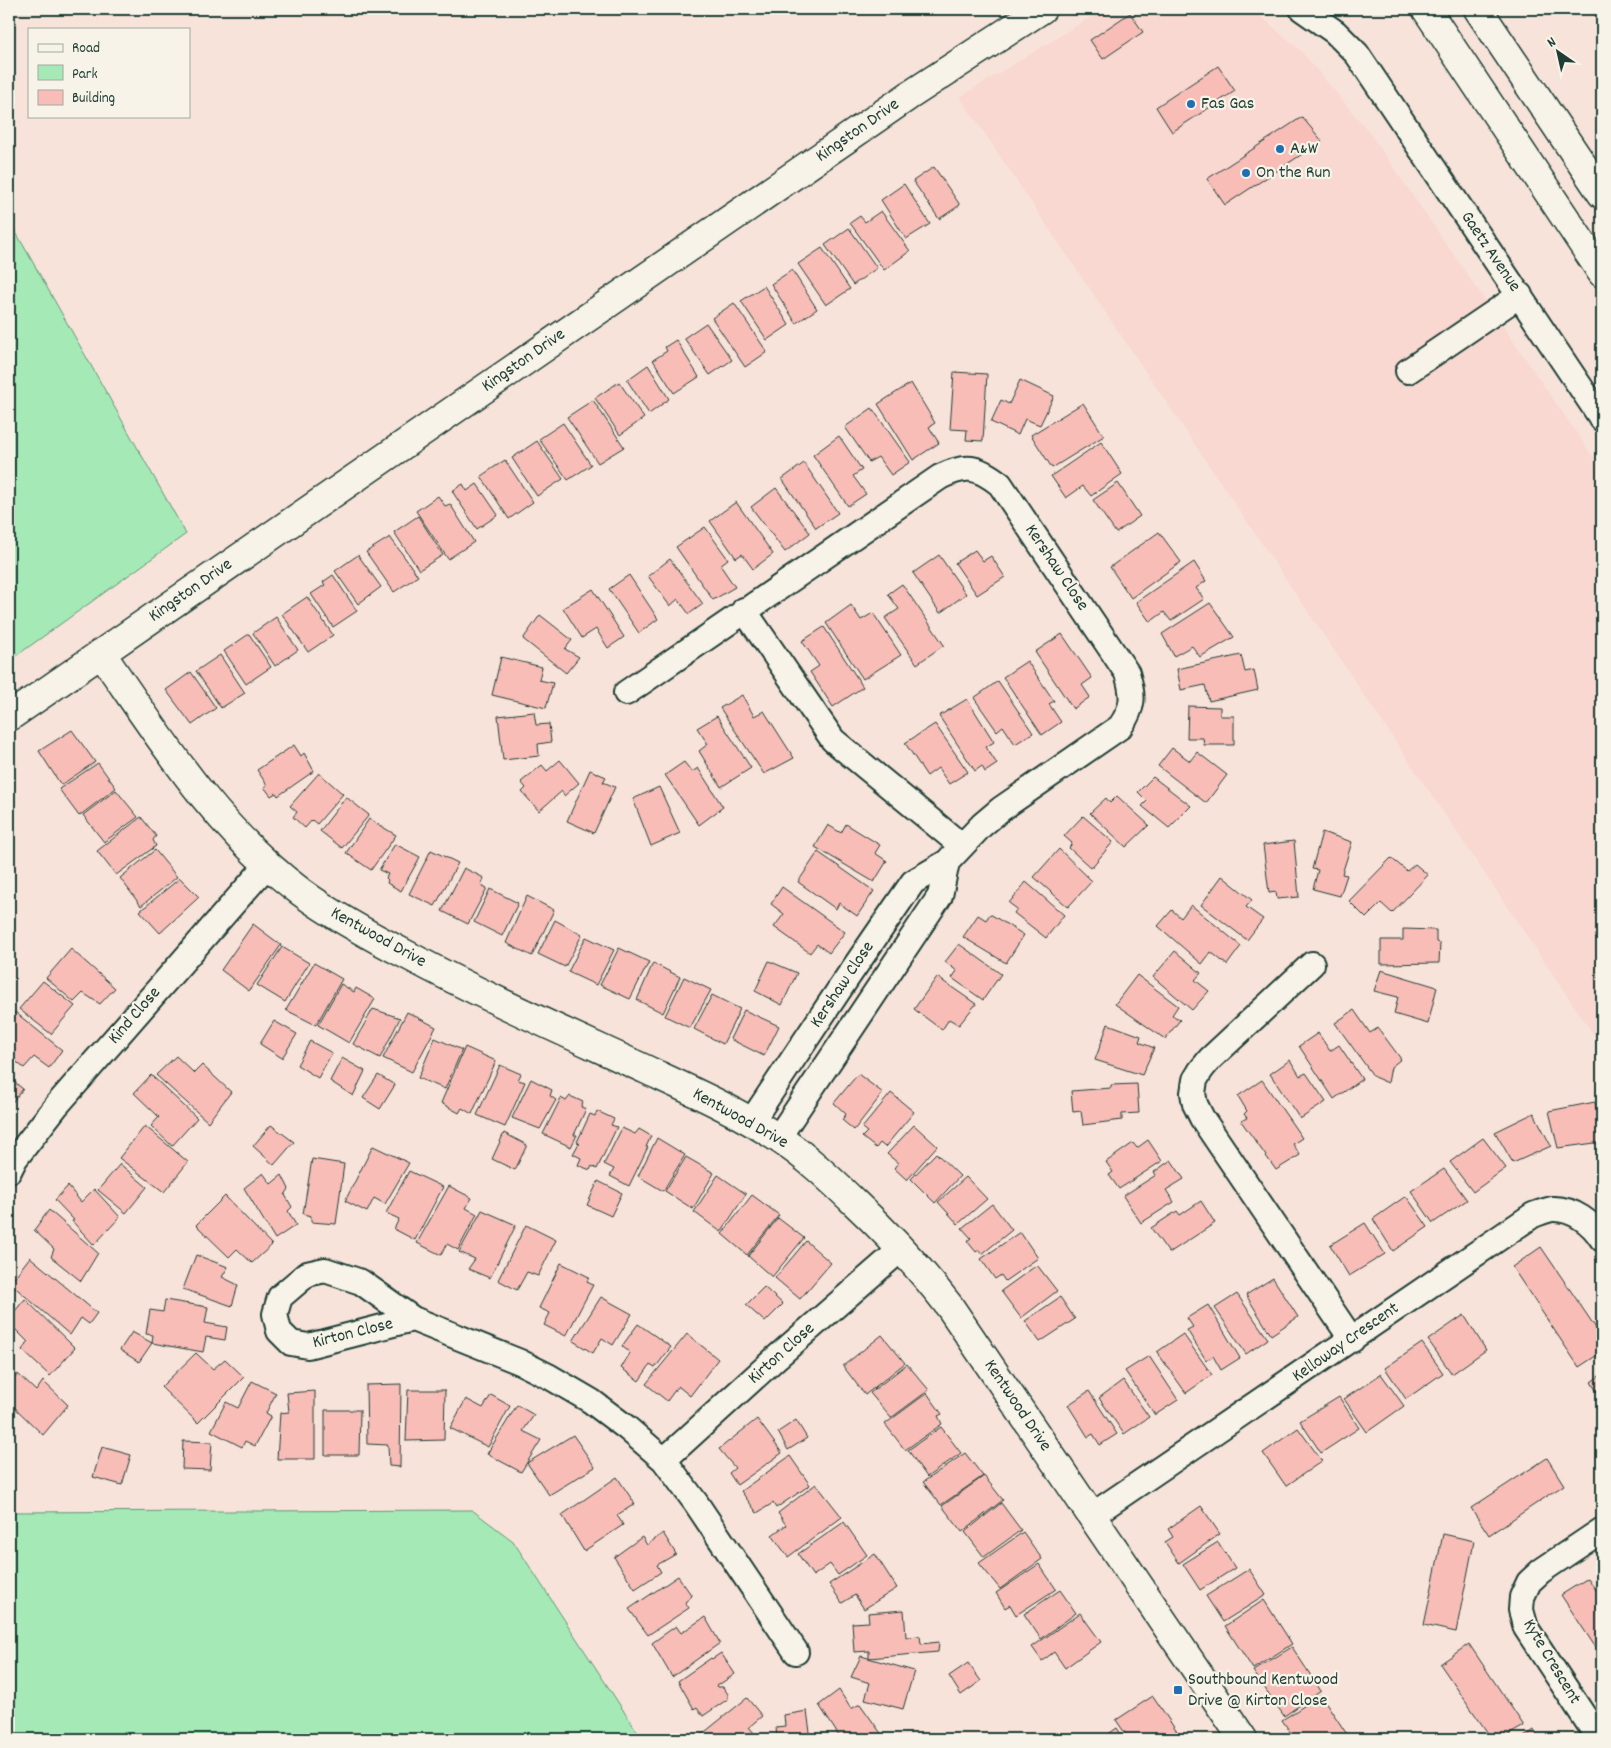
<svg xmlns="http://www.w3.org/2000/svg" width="1611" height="1748" viewBox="0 0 1611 1748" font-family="Dekko,sans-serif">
<rect width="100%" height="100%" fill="#f8e3da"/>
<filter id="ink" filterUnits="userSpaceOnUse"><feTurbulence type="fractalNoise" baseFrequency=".02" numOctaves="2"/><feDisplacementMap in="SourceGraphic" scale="10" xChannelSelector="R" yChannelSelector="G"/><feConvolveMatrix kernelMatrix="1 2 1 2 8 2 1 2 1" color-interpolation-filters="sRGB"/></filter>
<g filter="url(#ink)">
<path fill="#f8d8d0" d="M1104,9H1252L1301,51L1369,132L1602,470V1047L960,97Z"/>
<path fill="#a5eab6" stroke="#629475" d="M9,220L186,534L9,661Z
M472,1510L513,1541L642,1739H9V1512Z"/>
<path fill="#f9bdb8" stroke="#1f3d34" d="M1130,13L1143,32L1103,59L1090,40Z
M1218,66L1235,91L1172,132L1156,107Z
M1302,117L1322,141L1225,205L1207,179Z
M934,167L960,205L939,219L913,181Z
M904,184L930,224L906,239L881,200Z
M881,211L910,251L884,270L850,223L860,216L865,222Z
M849,228L877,268L853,285L825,245Z
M822,248L850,289L826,305L798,264Z
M792,270L817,309L796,323L771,284Z
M764,286L789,325L767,340L741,301Z
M734,303L767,352L745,367L712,318Z
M706,323L732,360L710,375L684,338Z
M676,340L699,377L674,393L653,360L667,351L665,347Z
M648,365L669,399L649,414L627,380Z
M954,372L987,374L983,441L966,440L967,430L950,429Z
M1020,380L1054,396L1040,425L1025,419L1018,435L991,422L1001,400L1009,404Z
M619,382L644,418L620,435L595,398Z
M911,383L935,423L929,427L939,443L913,460L878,404Z
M593,400L624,447L598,463L567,417Z
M1083,403L1104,436L1052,468L1031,435Z
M872,408L910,462L891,475L878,457L869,462L845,427Z
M563,423L591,465L568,480L539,439Z
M839,436L862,470L853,476L866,494L848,506L813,455Z
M537,441L563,479L537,496L512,458Z
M1101,442L1122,474L1091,496L1083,486L1066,498L1051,476Z
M505,460L533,502L509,519L481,476Z
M804,463L838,513L816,528L782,479Z
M1118,483L1140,516L1116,533L1093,500Z
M463,484L467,491L477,484L498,515L477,529L452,491Z
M776,488L810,533L785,552L751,507Z
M438,496L445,506L450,504L474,542L448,559L416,511Z
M736,502L773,554L753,569L742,554L736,558L710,521Z
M418,516L443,555L419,570L394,532Z
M705,527L728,559L720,565L735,587L713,600L676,547Z
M1159,532L1181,562L1131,598L1110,567Z
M390,537L418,576L394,592L366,552Z
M975,550L983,561L991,556L1005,577L977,595L955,563Z
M358,555L381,587L358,604L335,571Z
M939,555L966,594L940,613L913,573Z
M670,559L703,604L689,614L678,599L670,606L648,576Z
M1194,562L1206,581L1196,588L1204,599L1171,621L1164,612L1150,622L1136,602Z
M333,575L357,611L333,627L311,594L325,585L323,582Z
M629,575L658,619L639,633L609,589Z
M902,584L944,645L917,664L885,618L899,609L888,594Z
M593,589L624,637L608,648L596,629L582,638L563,608Z
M307,597L333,635L308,652L282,614Z
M1210,603L1234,637L1200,657L1192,646L1174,656L1162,634Z
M851,605L861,620L873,613L901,655L863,679L826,623Z
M540,615L572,640L565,649L579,657L566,673L523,639Z
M276,617L298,650L275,666L253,633Z
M824,627L863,687L833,707L810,672L819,666L802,641Z
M249,634L271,667L246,684L224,651Z
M1062,634L1092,678L1082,685L1090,697L1073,709L1035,652Z
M220,655L245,693L221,708L196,671Z
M1241,655L1245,672L1254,670L1258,690L1209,701L1205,685L1181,690L1177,669Z
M501,657L542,667L539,680L553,683L546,708L492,695Z
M1027,661L1054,701L1049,704L1061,722L1042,735L1003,677Z
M191,672L216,708L192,725L166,690Z
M998,681L1033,733L1015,744L1003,726L997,731L974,698Z
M742,695L754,716L764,711L794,758L764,774L720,708Z
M967,699L994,742L986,747L997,764L985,772L982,766L975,771L939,716Z
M1188,706L1220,707V716H1234V745H1204L1203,738H1187Z
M534,712L536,725L549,724L551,742L538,744L539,756L503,760L498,716Z
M717,716L751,768L721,787L699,751L708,744L697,728Z
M935,724L968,772L949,784L938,768L927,776L905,743Z
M72,730L95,762L61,785L39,751Z
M294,745L301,756L304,753L314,771L278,796L276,793L271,796L264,787L267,785L257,770Z
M1172,748L1190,761L1197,752L1227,775L1206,803L1158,766Z
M560,760L579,783L564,796L562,791L539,811L522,792L526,788L521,782L542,765L547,771Z
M684,762L692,772L698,768L723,807L699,825L665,775Z
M98,763L116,788L79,816L59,789Z
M590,770L606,777L603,782L615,787L594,833L567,821Z
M319,773L343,794L317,824L312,820L305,828L293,817L297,812L290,806Z
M1153,777L1191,806L1169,828L1142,806L1147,801L1138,792Z
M659,787L680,833L651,846L633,799Z
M116,790L138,817L104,842L83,815Z
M1117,796L1149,825L1126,847L1090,813L1106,798L1110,803Z
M346,797L369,815L342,848L320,831Z
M1083,816L1113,842L1091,868L1069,848L1072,843L1064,836Z
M141,817L156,836L153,840L156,846L116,875L97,851Z
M369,819L396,835L371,870L346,853Z
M846,824L880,845L875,853L887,861L874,882L815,847L828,825L841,833Z
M1322,832L1352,842L1342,874L1347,875L1340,896L1313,889L1318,870L1312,869Z
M1294,841L1299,897L1277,899L1276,892L1269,893L1263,845Z
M395,844L420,857L401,891L387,883L388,880L386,878L388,874L379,870Z
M1059,849L1092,881L1068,907L1034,877Z
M155,850L177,877L141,906L120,878Z
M431,850L458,863L435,906L409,894Z
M818,852L874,891L857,916L839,903L836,909L798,882Z
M1391,858L1407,871L1415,864L1428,875L1392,913L1381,903L1366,918L1349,901Z
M464,868L484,878L481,885L487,888L468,924L442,911Z
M1222,876L1252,900L1246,907L1263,919L1247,940L1201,905Z
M180,878L199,897L160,933L140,911Z
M1026,882L1064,915L1046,938L1014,913L1017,909L1009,903Z
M782,887L845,932L829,953L817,944L810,953L774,927L784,914L771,904Z
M490,889L518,903L502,936L474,922Z
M527,896L554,910L532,956L506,943Z
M1191,905L1241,946L1227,965L1211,952L1202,964L1158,926L1172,910L1181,918Z
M990,914L1024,935L1006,963L963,937L978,915L986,920Z
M555,920L582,935L565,967L538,954Z
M253,924L281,945L249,991L221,970Z
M1403,929L1436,930V942L1440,943L1439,963L1381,964V940H1403Z
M586,937L614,950L596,985L568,972Z
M959,944L1001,974L983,1000L952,978L957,971L945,962Z
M282,947L309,963L285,1002L257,985Z
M619,948L649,962L630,999L600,985Z
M71,949L115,988L100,1004L83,993L74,1002L46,978Z
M1175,951L1201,973L1195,980L1209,991L1192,1010L1153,977Z
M769,961L797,973L782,1005L755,991Z
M314,963L342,979L316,1025L286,1010Z
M653,963L680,977L663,1013L637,1000Z
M1381,970L1437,987L1428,1024L1394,1014L1398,997L1374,991Z
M1137,975L1178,1006L1172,1015L1180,1020L1165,1039L1115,1004Z
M684,977L711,990L690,1028L665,1016Z
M937,977L976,1004L959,1025L949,1019L942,1030L914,1009Z
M43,981L75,1006L51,1034L19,1009Z
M341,984L354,992L356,988L375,999L349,1043L318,1025Z
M712,995L740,1009L723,1044L694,1029Z
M373,1009L400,1018L380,1058L353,1044Z
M744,1010L779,1026L764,1056L730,1039Z
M1354,1010L1370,1033L1378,1028L1401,1059L1391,1067L1388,1083L1374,1077L1335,1023Z
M15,1012L62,1050L49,1068L34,1057L24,1068L9,1056V1019Z
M407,1012L436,1027L412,1072L383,1058Z
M274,1021L297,1034L282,1058L260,1044Z
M1108,1024L1141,1036L1139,1042L1154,1048L1142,1075L1095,1060Z
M1318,1033L1330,1051L1339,1045L1362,1079L1334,1099L1299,1046Z
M435,1038L462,1050L445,1089L418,1078Z
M310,1041L332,1053L318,1078L297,1065Z
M465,1047L496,1061L472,1114L462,1108L459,1113L441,1103Z
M176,1056L194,1073L202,1065L231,1092L208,1122L156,1075Z
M342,1058L365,1071L353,1096L330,1081Z
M1290,1060L1300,1076L1306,1073L1326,1102L1300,1119L1270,1074Z
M500,1065L521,1074L518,1080L525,1082L505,1127L477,1115Z
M9,1072L14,1076L13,1081L23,1089L9,1106Z
M858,1074L883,1093L854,1130L842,1120L846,1114L834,1103Z
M151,1075L197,1118L172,1146L151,1126L159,1117L134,1093Z
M378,1075L395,1085L380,1109L363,1098Z
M531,1079L552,1090L550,1096L556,1100L540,1129L512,1118Z
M1262,1080L1302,1138L1293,1144L1300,1155L1276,1170L1241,1121L1247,1118L1244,1114L1247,1111L1238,1096Z
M1137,1084L1139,1113L1122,1114V1120L1083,1125L1081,1111L1073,1112L1071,1091L1111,1088V1085Z
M891,1093L914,1112L885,1147L880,1143L876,1148L862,1137L867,1132L862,1128Z
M570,1096L583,1102L581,1107L586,1109L574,1135H577L571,1147L543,1134L561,1098L566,1101Z
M1595,1102L1602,1142L1558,1148L1549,1111Z
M597,1111L614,1119L611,1125L617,1127L597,1169L592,1166L590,1170L578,1165L581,1158L573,1154L579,1143L577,1142L590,1114L595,1116Z
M1534,1113L1551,1146L1513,1163L1495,1132Z
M271,1125L294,1142L274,1165L253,1146Z
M914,1125L937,1146L907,1180L894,1168L898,1163L887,1154Z
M145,1126L188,1162L164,1192L119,1158Z
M622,1128L635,1134L639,1129L651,1136L646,1147H648L629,1186L610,1176L614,1169L604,1164Z
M504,1133L527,1145L515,1170L492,1159Z
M657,1138L685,1155L663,1191L638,1176Z
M1483,1138L1506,1168L1473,1192L1450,1162Z
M1148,1140L1162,1161L1119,1189L1109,1175L1113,1172L1106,1162L1133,1143L1137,1148Z
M373,1146L409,1163L385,1204L374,1198L367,1212L345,1201Z
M936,1153L960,1176L935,1203L911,1179Z
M686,1157L714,1173L693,1209L665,1191Z
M312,1159L344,1164L336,1224L311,1222V1216L303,1214Z
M1171,1160L1184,1179L1166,1190L1174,1202L1141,1223L1123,1196L1156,1175L1154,1172Z
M120,1164L147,1187L126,1213L98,1190Z
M1444,1169L1467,1200L1433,1223L1411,1191Z
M409,1171L443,1187L415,1240L394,1229L399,1219L386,1213Z
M263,1173L271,1184L282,1175L289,1189L285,1195L292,1207L288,1211L296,1225L275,1239L244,1188Z
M718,1175L746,1194L721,1232L694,1212Z
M966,1177L987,1199L958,1224L938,1202Z
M598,1181L622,1193L611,1216L587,1205Z
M68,1186L81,1202L94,1189L120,1217L94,1245L72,1221L74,1220L55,1200Z
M449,1186L472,1198L466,1208L477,1214L458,1250L447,1244L441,1255L417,1243Z
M752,1195L779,1215L747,1255L722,1234Z
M225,1196L272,1245L252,1263L237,1249L229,1257L196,1225Z
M1406,1196L1428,1227L1393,1251L1373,1219Z
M1201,1201L1215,1223L1169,1253L1151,1228L1177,1211L1180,1215Z
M992,1204L1012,1230L982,1254L979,1250L976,1252L967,1241L971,1238L962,1228Z
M49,1210L98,1253L81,1281L51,1257L54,1249L34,1230Z
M482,1210L516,1225L490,1278L468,1269L475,1259L459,1252Z
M778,1218L804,1238L772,1277L748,1256Z
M1365,1223L1385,1254L1349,1276L1330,1245Z
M526,1225L556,1240L538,1276L527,1272L517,1290L498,1280Z
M1020,1232L1038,1258L1005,1281L1001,1275L995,1279L981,1259Z
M806,1241L831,1263L800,1299L775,1278Z
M1541,1247L1602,1337V1352L1579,1367L1512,1267Z
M196,1255L228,1267L222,1277L238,1285L232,1306L183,1289Z
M30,1257L97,1313L89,1324L81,1318L70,1335L10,1283Z
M561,1263L589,1277L587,1282L593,1285L566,1336L544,1325L550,1313L539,1308Z
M1037,1265L1057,1291L1021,1318L1001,1291Z
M1273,1278L1298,1317L1271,1335L1246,1295Z
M764,1287L783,1304L765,1322L746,1305Z
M1237,1294L1268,1339L1246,1354L1215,1308Z
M601,1297L632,1314L613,1345L602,1338L593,1353L573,1341Z
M1060,1297L1075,1319L1040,1342L1025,1321Z
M25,1299L75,1348L50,1376L22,1350L28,1342L9,1323V1318Z
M165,1300L208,1307L205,1323L227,1327L225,1340L206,1337L203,1352L152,1343L153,1335L146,1334L150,1310L163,1312Z
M1208,1305L1240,1358L1221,1370L1213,1356L1206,1360L1187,1330L1193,1327L1187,1318Z
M1464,1315L1486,1350L1452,1374L1428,1340Z
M638,1324L671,1347L655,1368L650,1365L639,1381L621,1368L630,1353L622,1346Z
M132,1332L152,1343L139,1362L120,1350Z
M687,1334L718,1359L690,1396L678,1386L667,1401L646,1384Z
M1183,1334L1212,1375L1186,1393L1157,1352Z
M882,1335L905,1363L865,1395L843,1366Z
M1422,1343L1443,1373L1406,1399L1385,1368Z
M196,1353L213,1369L225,1359L244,1377L198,1423L161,1387Z
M1149,1356L1178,1400L1155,1415L1125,1371Z
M907,1364L929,1390L891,1418L870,1393Z
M18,1374L36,1391L43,1381L68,1405L43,1435L9,1402V1386Z
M1381,1374L1404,1406L1367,1432L1344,1399Z
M1602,1374V1400L1591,1382Z
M1123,1380L1149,1417L1124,1434L1099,1398Z
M252,1381L276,1393L266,1413L271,1416L255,1446L245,1441L242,1447L211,1431L226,1402L238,1408Z
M401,1384L400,1467L389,1466L388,1445L367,1444L366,1385Z
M408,1390H445L444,1440L406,1441Z
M315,1391V1459H277L280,1413L289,1412L287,1393Z
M1089,1391L1117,1434L1100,1445L1093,1434L1088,1437L1068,1405Z
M927,1393L942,1414L938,1416L942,1424L905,1450L885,1424Z
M491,1395L510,1406L488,1447L450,1428L466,1399L483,1408Z
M1339,1397L1359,1428L1321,1453L1300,1421Z
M517,1405L534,1415L523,1431L541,1440L521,1472L487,1454Z
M325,1410H360L359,1455H325Z
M757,1419L782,1453L737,1485L729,1473L735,1468L719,1449Z
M796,1420L807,1438L788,1450L778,1432Z
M941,1427L961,1453L927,1477L908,1450Z
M1298,1428L1322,1461L1286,1486L1263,1453Z
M573,1435L595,1467L549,1495L527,1463Z
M183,1441L212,1442L210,1470L182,1469Z
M102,1447L131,1455L122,1485L93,1477Z
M965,1453L983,1476L941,1505L923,1482Z
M790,1456L810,1485L776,1508L773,1503L757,1513L741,1491Z
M1547,1458L1564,1485L1489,1535L1471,1508Z
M984,1476L1003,1500L962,1532L942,1506Z
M617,1477L635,1504L617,1515L623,1525L584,1551L562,1515Z
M816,1484L842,1517L788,1557L772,1535L786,1525L778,1513Z
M1001,1503L1021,1530L984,1557L965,1532Z
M1201,1506L1220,1534L1179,1563L1165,1542L1173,1537L1168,1529Z
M844,1522L867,1555L838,1575L830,1564L813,1576L798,1554Z
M1023,1532L1042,1559L1000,1589L979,1563Z
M663,1533L676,1554L657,1565L661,1572L635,1589L614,1557L642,1537L647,1545Z
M1443,1534L1474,1541L1456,1632L1424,1625Z
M1218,1542L1235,1568L1200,1590L1183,1564Z
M875,1554L897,1588L864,1609L855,1595L842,1603L829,1584Z
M1039,1564L1056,1589L1016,1615L1010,1605L1005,1608L996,1593Z
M1249,1569L1266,1595L1223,1622L1206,1596Z
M678,1576L692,1596L685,1602L689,1608L648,1635L629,1609Z
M1588,1578L1602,1599V1657L1561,1595Z
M1060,1590L1076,1613L1041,1639L1024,1614Z
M1264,1600L1292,1644L1253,1669L1225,1626Z
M904,1610L906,1637L920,1636L921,1644L939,1642L938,1652L869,1658V1651L854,1652L852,1623L869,1622L868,1613Z
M1080,1613L1101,1642L1065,1668L1054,1652L1042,1661L1032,1647Z
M705,1617L720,1643L672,1677L652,1643L676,1626L681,1633Z
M1469,1644L1524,1726L1501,1739H1492L1440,1664Z
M1292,1647L1321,1691L1284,1716L1253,1671Z
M721,1653L735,1674L720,1684L719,1683L716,1685L717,1687H723L728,1694V1699L703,1716L697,1707L694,1709L678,1681L711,1658L712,1659Z
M861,1656L914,1671L903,1709L865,1699L870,1683L851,1677Z
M968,1663L981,1681L961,1695L949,1676Z
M839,1690L851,1709L860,1704L885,1739H841L819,1705Z
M1321,1695L1350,1739H1295L1282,1720Z
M1153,1696L1181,1738L1178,1739H1129L1116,1720Z
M747,1698L762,1716L749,1727L759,1739H704L701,1735Z
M807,1711L811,1739H777L776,1727L785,1726L784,1715Z
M1117,1728L1124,1739H1101Z
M1534,1730L1540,1739H1521Z"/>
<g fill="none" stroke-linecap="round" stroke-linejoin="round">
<defs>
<path id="minor" d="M1302,9L1335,32L1357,54L1602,419
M1408,371L1520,295
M744,610L833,740L962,846
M626,693L940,477C966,464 977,466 1000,484L1127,673C1134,696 1134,707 1120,727L1001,809L982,825L947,862L913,882L847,978L751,1122
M1312,964L1210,1059L1201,1070L1195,1080L1193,1093L1195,1104L1202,1118L1352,1340
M778,1138L940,896L947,862
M9,1171L15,1159L57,1105L267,865
M413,1319L308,1346L291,1343L279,1331L275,1314L280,1297L307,1274L325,1270L361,1282L413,1319L520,1362L550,1377L591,1401L627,1428L664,1460L696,1503L796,1652
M664,1460L777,1357L901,1249
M1091,1516L1533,1215C1539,1213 1546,1210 1552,1209C1573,1208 1592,1223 1602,1239
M1599,1739L1526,1628L1521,1610L1522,1597L1529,1582L1541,1571L1602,1530"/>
<path id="tertiary" d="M101,653C161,739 216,829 301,892C335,917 372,937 409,956C487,998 567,1033 647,1070C692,1091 737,1111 778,1138C806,1156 830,1179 854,1202C888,1234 921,1269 950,1307L1243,1739
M9,717L910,95L1042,9"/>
<path id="primary" d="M1426,9L1602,273
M1478,9L1602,194"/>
</defs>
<use href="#minor" stroke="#1f3d34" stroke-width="28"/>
<use href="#tertiary" stroke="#1f3d34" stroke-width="31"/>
<use href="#primary" stroke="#1f3d34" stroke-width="31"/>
<use href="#minor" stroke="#f7f3e8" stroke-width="24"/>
<use href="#tertiary" stroke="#f7f3e8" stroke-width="28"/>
<use href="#primary" stroke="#f7f3e8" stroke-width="28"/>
</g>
</g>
<g fill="#1f6fb2" stroke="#f7f3e8" stroke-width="2">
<circle cx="1191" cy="104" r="5"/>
<circle cx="1280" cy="149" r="5"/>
<circle cx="1246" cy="173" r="5"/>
<rect x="1173" y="1685" width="10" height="10" rx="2.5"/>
</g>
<g text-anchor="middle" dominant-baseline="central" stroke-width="4.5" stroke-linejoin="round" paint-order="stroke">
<g font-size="18" fill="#1f3d34" stroke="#f7f3e8" text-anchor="start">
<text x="1201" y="104">Fas Gas</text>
<text x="1290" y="149">A&amp;W</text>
<text x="1256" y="173">On the Run</text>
<text x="1188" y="1680">Southbound Kentwood<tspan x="1188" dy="21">Drive @ Kirton Close</tspan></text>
</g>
<g font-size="18" fill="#1f3d34" stroke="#f7f3e8">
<text transform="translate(858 131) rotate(-35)">Kingston Drive</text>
<text transform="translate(1490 252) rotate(56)">Gaetz Avenue</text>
<text transform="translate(524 361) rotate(-35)">Kingston Drive</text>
<text transform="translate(1056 568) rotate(56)">Kershaw Close</text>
<text transform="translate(191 591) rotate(-35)">Kingston Drive</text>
<text transform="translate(378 938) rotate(29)">Kentwood Drive</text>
<text transform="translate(843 985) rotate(-56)">Kershaw Close</text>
<text transform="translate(135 1016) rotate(-49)">Kind Close</text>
<text transform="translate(740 1119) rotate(29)">Kentwood Drive</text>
<text transform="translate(353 1334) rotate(-14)">Kirton Close</text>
<text transform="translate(1346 1343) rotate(-35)">Kelloway Crescent</text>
<text transform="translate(782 1354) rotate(-42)">Kirton Close</text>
<text transform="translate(1017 1406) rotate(56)">Kentwood Drive</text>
<text transform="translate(1551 1662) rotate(59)">Kyte Crescent</text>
</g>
</g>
<rect width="1611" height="1748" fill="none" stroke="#f7f3e8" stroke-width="30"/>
<rect x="15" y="15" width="1581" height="1718" fill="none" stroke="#1f3d34" stroke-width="2" filter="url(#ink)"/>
<rect x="28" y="28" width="162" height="90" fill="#f7f3e8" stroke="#a1aaa0"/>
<rect x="38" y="44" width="25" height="8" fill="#f7f3e8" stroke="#a1aaa0"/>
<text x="72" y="52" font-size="15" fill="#1f3d34">Road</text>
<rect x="38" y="65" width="25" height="15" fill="#a5eab6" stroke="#a1aaa0"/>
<text x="72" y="78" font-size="15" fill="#1f3d34">Park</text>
<rect x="38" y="90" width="25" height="15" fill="#f9bdb8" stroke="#a1aaa0"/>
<text x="72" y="102" font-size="15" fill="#1f3d34">Building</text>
<g transform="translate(1558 52) rotate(326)" stroke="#f7f3e8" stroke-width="4" paint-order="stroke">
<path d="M0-4L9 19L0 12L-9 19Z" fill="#1f3d34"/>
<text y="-8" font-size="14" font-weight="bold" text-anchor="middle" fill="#1f3d34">N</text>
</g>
</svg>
